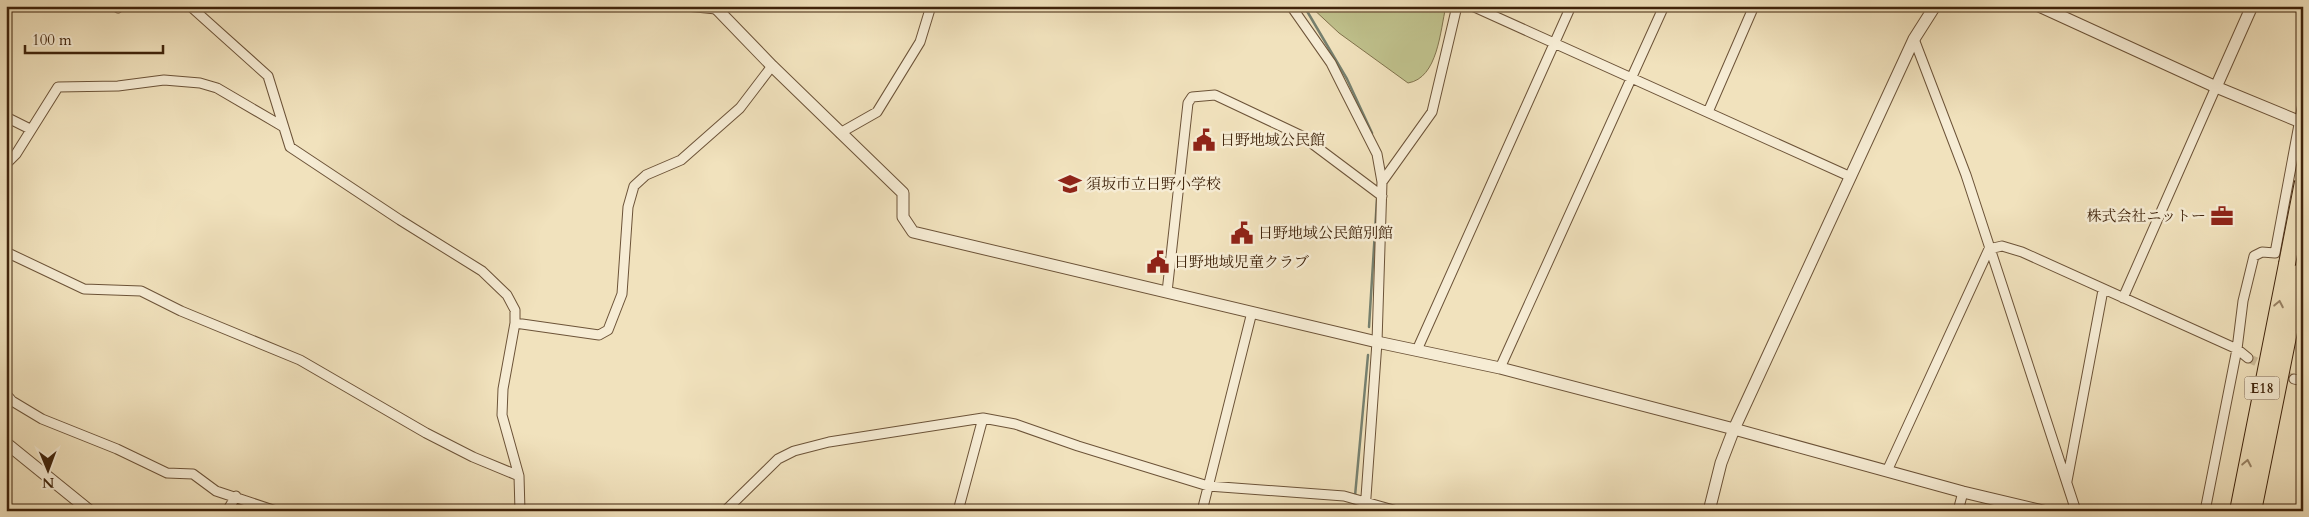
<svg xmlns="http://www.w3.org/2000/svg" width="2309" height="517" viewBox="0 0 2309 517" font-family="Cardo,'Noto Serif JP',serif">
<rect width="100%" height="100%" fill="#f1e2bd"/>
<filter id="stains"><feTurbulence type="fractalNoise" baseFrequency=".004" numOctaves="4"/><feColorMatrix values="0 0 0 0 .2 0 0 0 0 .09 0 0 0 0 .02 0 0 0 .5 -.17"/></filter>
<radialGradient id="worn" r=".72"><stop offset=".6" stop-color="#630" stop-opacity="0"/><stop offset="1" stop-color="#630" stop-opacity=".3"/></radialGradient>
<path fill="#c0c28d" stroke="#80724c" d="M1310,6H1446C1440,31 1438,78 1408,83L1339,33Z"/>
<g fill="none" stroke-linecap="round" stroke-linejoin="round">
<path stroke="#76806f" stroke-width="2.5" d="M1304,6L1347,79L1372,133
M1369,327L1377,199
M1355,496L1368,355
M1354,511L1355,501"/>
<path stroke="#cdbc99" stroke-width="9" stroke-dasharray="9 4.5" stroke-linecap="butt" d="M2248,358L2294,379"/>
<defs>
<path id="minor" d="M115,6L118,8
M190,6L268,76L290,147L400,220L482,271L507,295L515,310V323L503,389L502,415L519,476L520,511
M686,6L716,9
M1291,6L1331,63L1343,87L1377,154L1382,182L1377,342L1365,511
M1472,6L1851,177
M1914,39L1966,175L2076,511
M1708,112L1754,6
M6,117L30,129
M840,133L877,112L920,42L931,6
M6,164L16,154L58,87L118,86L164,80L200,83L217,88L282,126
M1382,182L1432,112L1457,6
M6,252L84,289L141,291L181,311L300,360L426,433L473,457L519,476
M1167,292L1188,103L1192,97L1215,95L1302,136L1382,196
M2123,298L2216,87
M515,323L599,335L608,330L622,294L628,207L634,186L646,175L681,160L740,108L772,66
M1417,350L1571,6
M1500,368L1664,6
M2294,379L2303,381
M6,394L12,401L42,419L117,449L167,473L193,474L216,491L276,511
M1887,471L1989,249L2002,246L2022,252L2237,349L2248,358
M2067,481L2103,290
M227,511L236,496
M725,511L778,459L794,451L829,442L983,418L1015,424L1078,446L1208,486L1344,496L1397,511
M958,511L983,418
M1202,511L1252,312
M1958,511L1963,492
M2205,511L2237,349L2243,301L2254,256L2262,252L2275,253L2303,103"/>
<path id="tertiary" d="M714,6L772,66L903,193V217L913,232L1377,342L1500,368L1734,429L1963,492L2043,511
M2039,6L2216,87L2303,123
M2216,87L2252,6
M6,443L90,511
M1709,511L1721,463L1734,429L1914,39L1935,6"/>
<path id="motorway" d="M2238,511L2287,264
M2253,511L2303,262"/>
</defs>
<use href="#minor" stroke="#6c5338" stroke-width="11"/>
<use href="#tertiary" stroke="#6c5338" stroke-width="13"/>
<use href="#motorway" stroke="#3f230b" stroke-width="18"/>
<use href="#minor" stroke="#f6ecd4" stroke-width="9"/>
<use href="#tertiary" stroke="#f6ecd4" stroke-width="11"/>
<use href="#motorway" stroke="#f1e2bd" stroke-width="16"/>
<defs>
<path id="motorway-bridge" d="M2287,264L2303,182"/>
</defs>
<use href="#motorway-bridge" stroke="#3f230b" stroke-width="18" stroke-linecap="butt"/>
<use href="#motorway-bridge" stroke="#f1e2bd" stroke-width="16"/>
</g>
<defs><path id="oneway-chevron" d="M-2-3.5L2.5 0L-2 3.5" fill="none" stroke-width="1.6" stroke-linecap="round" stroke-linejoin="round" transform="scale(1.25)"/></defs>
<g stroke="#988264">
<use href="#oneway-chevron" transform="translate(2279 304) rotate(-79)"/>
<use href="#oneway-chevron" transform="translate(2247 463) rotate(-79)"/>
</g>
<defs>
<symbol id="civic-bare" viewBox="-9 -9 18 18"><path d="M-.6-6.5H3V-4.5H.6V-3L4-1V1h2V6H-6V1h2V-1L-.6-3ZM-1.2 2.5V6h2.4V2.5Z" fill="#8f2418" stroke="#f6ecd4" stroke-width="2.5" paint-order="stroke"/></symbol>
<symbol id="school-bare" viewBox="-9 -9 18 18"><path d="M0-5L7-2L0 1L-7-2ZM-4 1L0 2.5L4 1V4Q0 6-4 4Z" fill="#8f2418" stroke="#f6ecd4" stroke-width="2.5" paint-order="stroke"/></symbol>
<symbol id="office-bare" viewBox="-9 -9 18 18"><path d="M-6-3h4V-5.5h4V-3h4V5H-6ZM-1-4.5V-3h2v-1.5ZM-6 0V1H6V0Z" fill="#8f2418" stroke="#f6ecd4" stroke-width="2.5" paint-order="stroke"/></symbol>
</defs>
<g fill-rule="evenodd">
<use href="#civic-bare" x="1188" y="124" width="32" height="32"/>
<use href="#school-bare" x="1054" y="168" width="32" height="32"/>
<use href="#office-bare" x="2206" y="200" width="32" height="32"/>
<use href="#civic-bare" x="1226" y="217" width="32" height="32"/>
<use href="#civic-bare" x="1142" y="246" width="32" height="32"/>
</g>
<g text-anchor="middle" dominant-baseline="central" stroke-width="5" stroke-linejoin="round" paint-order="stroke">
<rect fill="#f6ecd4" stroke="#765f47" stroke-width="1" x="2244.5" y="376.5" width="35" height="23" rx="4"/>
<g font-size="14" font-weight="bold" fill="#3f230b">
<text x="2262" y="388">E18</text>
</g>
<g font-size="15" fill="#3f230b" stroke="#f6ecd4" text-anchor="start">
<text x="1220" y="140">日野地域公民館</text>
<text x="1086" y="184">須坂市立日野小学校</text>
<text x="2206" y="216" text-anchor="end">株式会社ニットー</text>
<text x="1258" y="233">日野地域公民館別館</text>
<text x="1174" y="262">日野地域児童クラブ</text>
</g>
</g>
<rect width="2309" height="517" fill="none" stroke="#f1e2bd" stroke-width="25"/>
<rect x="8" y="8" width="2294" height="502" fill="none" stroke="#3f230b" stroke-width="2.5"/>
<rect x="12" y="12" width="2284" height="492" fill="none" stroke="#3f230b"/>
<g transform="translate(48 470) rotate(179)" stroke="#f6ecd4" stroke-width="4" paint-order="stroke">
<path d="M0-4L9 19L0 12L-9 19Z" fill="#3f230b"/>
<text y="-8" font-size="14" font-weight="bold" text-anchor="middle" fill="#3f230b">N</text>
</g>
<path d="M25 45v8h138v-8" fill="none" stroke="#3f230b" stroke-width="2.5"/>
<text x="32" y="45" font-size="15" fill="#3f230b" stroke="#f6ecd4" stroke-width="4" paint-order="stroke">100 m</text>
<rect width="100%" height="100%" filter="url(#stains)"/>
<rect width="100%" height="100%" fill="url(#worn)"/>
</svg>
